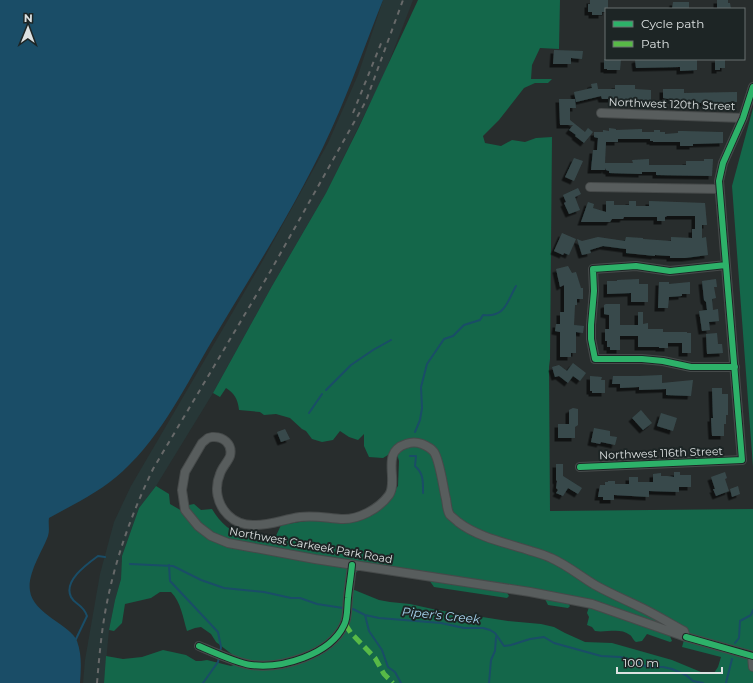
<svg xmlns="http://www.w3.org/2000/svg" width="753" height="683" viewBox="0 0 753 683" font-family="Montserrat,sans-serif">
<defs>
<filter id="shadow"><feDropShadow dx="-3.5" dy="3.5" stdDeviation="0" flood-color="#0009"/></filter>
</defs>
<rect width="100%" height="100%" fill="#282d2d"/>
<path fill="#273737" d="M383,0H413L384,75L326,193L272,286L213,393L156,486L139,508L122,556L121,579L115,600L109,630L104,683H83L85,660L100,574L114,522L131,486L262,262L328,143L358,75Z"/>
<path fill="#14674a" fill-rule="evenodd" d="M418,0H560L559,49L540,48L532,65L531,79H552L548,83H535L524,88L499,120L483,136L485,143L501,146L512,140L525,142L536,138L552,137L550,359L549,367L550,511L753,509V683H104L106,656L123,659L142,657L163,650L186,655L196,661H201L207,660L231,666L242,662L216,642L211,634L201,627L195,628L187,631C183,618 181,602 171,592H160L151,598L125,604L122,623L114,631L109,630L115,600L121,579L122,556L139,508L156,486L169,494L170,504L189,515V505L194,504L201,510L212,509C220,523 232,534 248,535C255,536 258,535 264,539L275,538L281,525L306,521L359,520L380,510L398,486L399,461L396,450L383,458L369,457L364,446V434L358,440L349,437L340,431L333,440L322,442L312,439L306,431L302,429L290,418L276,414L264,415L260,412L239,410C238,399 234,393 226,388L220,397L213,393L272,286L326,193L359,127ZM359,570L429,580L434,587L507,598L509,596L506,591L544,597L548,605L568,608L570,606L567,602L589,607L587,613L589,617L587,625L592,627L595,631C606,633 620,627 630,635C632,636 633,640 636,642L642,641L647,634L670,642L672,641L670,636L684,640L682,647L721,657L718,667L714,673L701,672L672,660L612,643L585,642L565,633L554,627L541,624L508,621L437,610L410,604L390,602L379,600L352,589L354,574Z
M753,108V467L732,186Z"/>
<path fill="#1a4d67" d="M0,0H383C368,37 355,75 339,112C305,192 257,266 212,341C186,385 162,435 123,471C102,491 74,504 49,518C48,524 50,530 48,536C42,552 27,574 30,591C33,614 71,625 77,641C82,655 81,668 80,683H0Z"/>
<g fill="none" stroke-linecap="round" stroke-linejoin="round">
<path stroke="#1a4d67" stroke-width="2" d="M326,390L351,365L373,350L391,340
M309,413L322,394
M415,432L420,420L422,408L421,387L427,364L444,339L453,336L464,325L480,320L483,315C505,318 507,302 516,286
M410,456H416L415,466C424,474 423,482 423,493
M130,564L173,566L201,580L224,588L264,592L291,598H300L317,604L343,608
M169,565L170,581L218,632L221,647L220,653
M353,609L365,615L379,618L441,623L464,628H483L490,630L495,633L504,646L511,645L530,639L544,637L554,643L601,656L620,657L634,660L647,667H663L672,669L686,675L693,681L703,683
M365,615L369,631L382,650L388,667L395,672L401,683
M76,639L87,616C83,604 75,605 71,597C63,581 87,564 98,556L105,557
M735,643L739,638L740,621L751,615L753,610
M203,683L218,662L219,657
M489,683L491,660L495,651L496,637
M726,683L732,659"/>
</g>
<path fill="#384a4c" filter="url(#shadow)" d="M590,0H608V9H606V12H602V15H592V12H588V4H590Z
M717,0H728V3H730L731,9H717Z
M673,2H689V9H672Z
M554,50L583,51L582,59L571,58V64H553Z
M604,59H621L620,70H607V69H604Z
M637,59H697V70L680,71V67L636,68L635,60Z
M715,59H725V68H720V70H715Z
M597,83L598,89H615V85H635V89L651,90V100L613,101V99H602L601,96L576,102L574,92L592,88L591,84Z
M663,89H684V93L737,92V102H727V103H692V101L680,100V102H674V100L663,98Z
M559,99H575L576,108H570V120L585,132L588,128L593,132L584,143L575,136L576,135L569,130L573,125H560Z
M609,128L616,129V130L642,129V132H654V130H660V132H665V134L678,133V131H682L719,132H723V143L693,144V146H680V142H653V141H650V139H618V142H606L605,163H633L632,160L649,159V165H686V161H704V159H713L712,176L656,175V172H642V174L609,173V171L606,170V168L605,170H591L593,150H597L598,138L594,137V132H603V130L609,131Z
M574,158L583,161L574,181L565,177Z
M578,188L581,194L575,197L580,210L569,214L564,203L566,202L563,195Z
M606,201H614V205H629V201H636V206H649V201L705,203L707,225H702V238L706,237L708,255L685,258H670V256L655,255V256L626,253V249L603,246L590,250L591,253L582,255L577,239L582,241L598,237L625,241L626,237L643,238V239L671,241V237L692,238V229H695V216H667L665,217V221H657V217H624L623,219H612L610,222H581L588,202L594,204L593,208L606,212Z
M562,233L576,239L569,255L564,253L563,255L554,251Z
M568,266L572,273L576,272L581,288H583V299H577V305H575L574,325L584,326L583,333L576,332V353H571V357H560V332L555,331L556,324H560V312H564V285L560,287L556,269Z
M639,279V284H648V302H631V293L607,294V281H617V280Z
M716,279L717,287H714L716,298L712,299L713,310L718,309L719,321L709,322L710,330L702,331L699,311L707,310L706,302L704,300L702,281Z
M659,282H669V284L690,282V294H682V296L669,297L668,308H658Z
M606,304H620V325H638V312H643V324L648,323V329H663V332H687V333H691V353H682V343H668V348H659V347H638V336H620V350H610V347H607V341H605V329H609V315L604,314V305Z
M717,333L718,344H722L723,353L707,354L706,334Z
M573,363L586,373L580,381L573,376L568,383L559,376L555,377L552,367L559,365L567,371Z
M662,375V383L693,380L691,396L666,395V389L639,390V387L620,388V384H612L613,376H639Z
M590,376L602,377L601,380H605V393H592V391H590Z
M712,388H722V394H728V415H726V424H724V436H712L711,418H713Z
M573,408L578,409V425L575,427V438H558V424H569V410Z
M641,410L652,423L643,430L632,418Z
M661,413L677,418L673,431L657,426Z
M594,428L610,431V436L617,437L615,445L601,442L600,444L591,442Z
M285,429L290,439L281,442L277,432Z
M556,464H563V476L582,488L578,494L568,488L563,496L556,493L558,490L556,488L557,481L556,480Z
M674,472H680V475H691V487H679V492L649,491V497L614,495V500H603V497H598L600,485H605V482H608V481H615V484H629V477H638V482H653V474L661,473V476H667L674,477Z
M725,472L727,478L725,479L729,491L716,496L713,489H715L711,477Z
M738,486L740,494L732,497L730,489Z"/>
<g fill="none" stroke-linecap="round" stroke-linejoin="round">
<defs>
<path id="minor" d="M601,113L743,118
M590,187L719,189
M726,265L670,271L636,266L593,269L594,291L591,325V339L595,359H642L663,361L691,367H735
M212,437C223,436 233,444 230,456C228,462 222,467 220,474C214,488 217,504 228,515C235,522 243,525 253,525C269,526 284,519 300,517C314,515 327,518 341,519C358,520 379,509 389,495C399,480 380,452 406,444C411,442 417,442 422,444C427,446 431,448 434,452C440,461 443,487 446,499C447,504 447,511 450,515C452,517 456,520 458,522C479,538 507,543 531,551C538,553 545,555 551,558C567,565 580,576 595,585C611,594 628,601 644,609C658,616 671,624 684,631L686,637L592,604L530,592L315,559L228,543L211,536L198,526L185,510L182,490L185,472L202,443L208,438Z
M580,467L742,460L719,181L723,163L743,118L753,87
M686,637L753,656
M199,646C213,652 237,663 251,665C281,669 330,655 344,625C348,618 347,606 348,598C349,587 351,576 352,565
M752,656L753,667"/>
</defs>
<use href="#minor" stroke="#464a4a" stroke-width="10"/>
<use href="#minor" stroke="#585d5d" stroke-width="8"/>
<path stroke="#676969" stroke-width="2" stroke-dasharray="5 5" stroke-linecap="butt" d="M353,113L382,41
M97,683C99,660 101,636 105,613C114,562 131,515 153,469L270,272L366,101L403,0"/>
<path stroke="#58b947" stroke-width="5" stroke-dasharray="10 5" stroke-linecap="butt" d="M345,624L351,633L375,658L384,674L393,683"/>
<defs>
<path id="cycleway" d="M726,265L670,271L636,266L593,269L594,291L591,325V339L595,359H642L663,361L691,367H735
M580,467L742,460L719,181L723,163L743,118L753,87
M686,637L753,656
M199,646C213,652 237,663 251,665C281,669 330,655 344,625C348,618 347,606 348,598C349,587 351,576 352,565"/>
</defs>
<use href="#cycleway" stroke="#1d2525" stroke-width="8"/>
<use href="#cycleway" stroke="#2db169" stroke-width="6"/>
</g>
<g text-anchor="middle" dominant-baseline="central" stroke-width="4" stroke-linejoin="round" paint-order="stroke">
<g font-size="11" fill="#dce1e1" stroke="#1d2525">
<text transform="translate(672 104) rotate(2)">Northwest 120th Street</text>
<text transform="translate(661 453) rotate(-2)">Northwest 116th Street</text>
<text transform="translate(311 545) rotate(10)">Northwest Carkeek Park Road</text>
</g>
<g font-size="12" font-style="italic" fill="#a9d6f2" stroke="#1d2525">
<text transform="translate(441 615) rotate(6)">Piper's Creek</text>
</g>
</g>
<rect x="605" y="8" width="140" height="52" fill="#1d2525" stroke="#697070"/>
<rect x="613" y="21" width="20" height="6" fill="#2db169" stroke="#697070"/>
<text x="641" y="28" font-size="12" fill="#dce1e1">Cycle path</text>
<rect x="613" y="41" width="20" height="6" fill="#58b947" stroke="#697070"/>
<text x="641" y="48" font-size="12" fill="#dce1e1">Path</text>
<g transform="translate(28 28) rotate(1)" stroke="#1d2525" stroke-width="3" paint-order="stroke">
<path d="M0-3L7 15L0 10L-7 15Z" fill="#dce1e1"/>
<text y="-6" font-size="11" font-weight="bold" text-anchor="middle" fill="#dce1e1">N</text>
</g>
<path d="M617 667v6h105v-6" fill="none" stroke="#dce1e1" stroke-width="2"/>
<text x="623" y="667" font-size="12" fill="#dce1e1" stroke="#1d2525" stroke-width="3" paint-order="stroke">100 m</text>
</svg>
